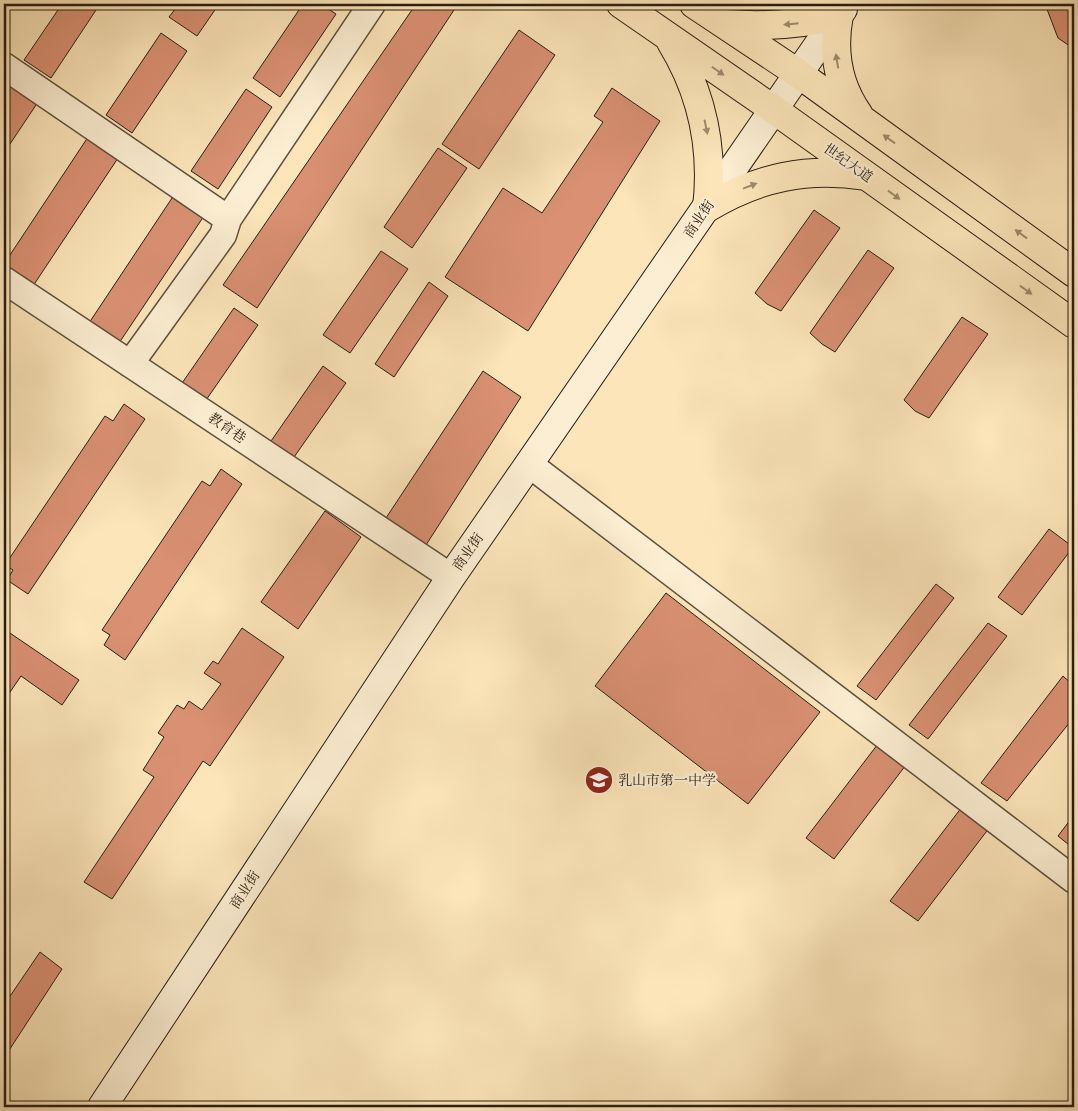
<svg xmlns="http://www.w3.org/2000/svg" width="1078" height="1111" viewBox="0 0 1078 1111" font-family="Alegreya,'Noto Serif SC',serif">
<rect width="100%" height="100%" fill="#fbe5b9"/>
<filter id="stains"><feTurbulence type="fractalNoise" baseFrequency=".004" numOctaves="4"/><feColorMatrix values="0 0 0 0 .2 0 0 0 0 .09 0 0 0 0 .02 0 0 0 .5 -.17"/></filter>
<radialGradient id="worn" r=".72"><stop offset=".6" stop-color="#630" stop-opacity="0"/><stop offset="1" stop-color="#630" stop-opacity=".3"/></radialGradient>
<path fill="#d99073" stroke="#2a1d12" d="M62,4H100L51,78L24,60Z
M179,4H219L197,36L169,17Z
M303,4H321L336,14L280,97L253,78Z
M416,4H458L257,308L223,285Z
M1045,4H1074V49L1058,38Z
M519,30L555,55L479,169L442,144Z
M161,33L187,51L132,133L106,115Z
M14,72L44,93L4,153V88Z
M612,88L660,121L528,331L445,277L503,188L542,213L603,122L594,116Z
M246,89L272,107L218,189L191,171Z
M96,125L126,146L33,286L4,266V264Z
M438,148L467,168L412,248L384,227Z
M182,183L212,204L119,343L89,323Z
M814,210L840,228L781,311L767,304L755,293Z
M868,250L894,268L835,352L822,344L810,333Z
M381,251L408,269L350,353L323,335Z
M429,282L448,296L394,377L375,364Z
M234,308L258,325L204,403L180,386Z
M962,317L988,334L929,418L915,411L904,400Z
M323,366L346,383L292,460L269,444Z
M483,371L521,397L426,545L386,518Z
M124,404L145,419L28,594L7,580L13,570L5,565L105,416L113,421Z
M221,469L242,484L125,660L104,645L110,635L102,630L202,481L210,486Z
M325,511L361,537L298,629L261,602Z
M1049,529L1073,547L1022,615L998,597Z
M936,584L954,598L876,700L857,686Z
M666,593L820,712L748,804L595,686Z
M988,623L1007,636L928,739L909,725Z
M242,628L284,657L210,766L203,761L112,899L84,882L154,777L143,770L164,737L158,733L177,705L184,709L189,701L202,710L221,684L204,673L213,661L218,664Z
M4,629L79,680L62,705L21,676L4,701Z
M1063,676L1074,686V717L1007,801L981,783Z
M881,740L909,761L834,859L806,838Z
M965,803L993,823L918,921L890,901Z
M1074,815V849L1058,836Z
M40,952L62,969L4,1058V1005Z"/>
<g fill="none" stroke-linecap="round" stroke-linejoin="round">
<defs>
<path id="street" d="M4,66L228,219
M4,280L451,577
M130,364L223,235L228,219L372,4
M529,464L1074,880"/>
<path id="secondary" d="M102,1107L451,577L843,9"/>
<path id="primary" d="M621,4L773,109L1074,324
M694,4L799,74L1074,273
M726,24C765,27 801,25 839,15C832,51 837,84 859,115
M671,42C703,94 714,148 707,208
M707,208C758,177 807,167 866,176"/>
</defs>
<use href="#street" stroke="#5e4f3c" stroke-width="29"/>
<use href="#secondary" stroke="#2a1d12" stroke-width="30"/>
<use href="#primary" stroke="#2a1d12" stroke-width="30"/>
<use href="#street" stroke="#fceed2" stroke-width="26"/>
<use href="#secondary" stroke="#fceed2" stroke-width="28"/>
<use href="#primary" stroke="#fbe5b9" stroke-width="28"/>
</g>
<defs><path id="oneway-solid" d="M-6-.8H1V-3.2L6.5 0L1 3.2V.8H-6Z" transform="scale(1.25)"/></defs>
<g fill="#9d8b6e">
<use href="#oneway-solid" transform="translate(791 24) rotate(174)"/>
<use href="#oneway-solid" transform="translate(837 61) rotate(-99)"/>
<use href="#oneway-solid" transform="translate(718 71) rotate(35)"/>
<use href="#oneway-solid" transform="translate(706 127) rotate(78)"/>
<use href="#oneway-solid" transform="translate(889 139) rotate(-144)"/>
<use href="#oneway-solid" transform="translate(750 186) rotate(-21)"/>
<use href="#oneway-solid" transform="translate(894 195) rotate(36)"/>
<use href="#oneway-solid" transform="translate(1021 234) rotate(-144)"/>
<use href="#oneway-solid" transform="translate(1026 290) rotate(36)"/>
</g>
<defs>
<symbol id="school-disc" viewBox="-11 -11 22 22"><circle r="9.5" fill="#8f2418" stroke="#fceed2"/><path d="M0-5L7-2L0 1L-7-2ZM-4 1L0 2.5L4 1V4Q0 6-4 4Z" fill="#fff"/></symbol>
</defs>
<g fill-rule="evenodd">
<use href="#school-disc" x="583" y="764" width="32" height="32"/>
</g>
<g text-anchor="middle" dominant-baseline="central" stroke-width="4.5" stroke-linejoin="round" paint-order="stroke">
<g font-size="14" fill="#2a1d12" stroke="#fceed2">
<text transform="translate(848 163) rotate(35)">世纪大道</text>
<text transform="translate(699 219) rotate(-56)">商业街</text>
<text transform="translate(227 428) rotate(34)">教育巷</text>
<text transform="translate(468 552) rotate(-55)">商业街</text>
<text transform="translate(245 890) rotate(-57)">商业街</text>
</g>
<g font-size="14" fill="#2a1d12" stroke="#fceed2" text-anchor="start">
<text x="618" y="780">乳山市第一中学</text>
</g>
</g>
<rect width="1078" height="1111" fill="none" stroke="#fbe5b9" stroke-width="20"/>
<rect x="5" y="5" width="1068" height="1101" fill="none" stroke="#2a1d12" stroke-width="2.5"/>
<rect x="10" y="10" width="1058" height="1091" fill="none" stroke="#2a1d12"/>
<rect width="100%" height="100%" filter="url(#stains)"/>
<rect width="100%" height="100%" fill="url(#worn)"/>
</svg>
